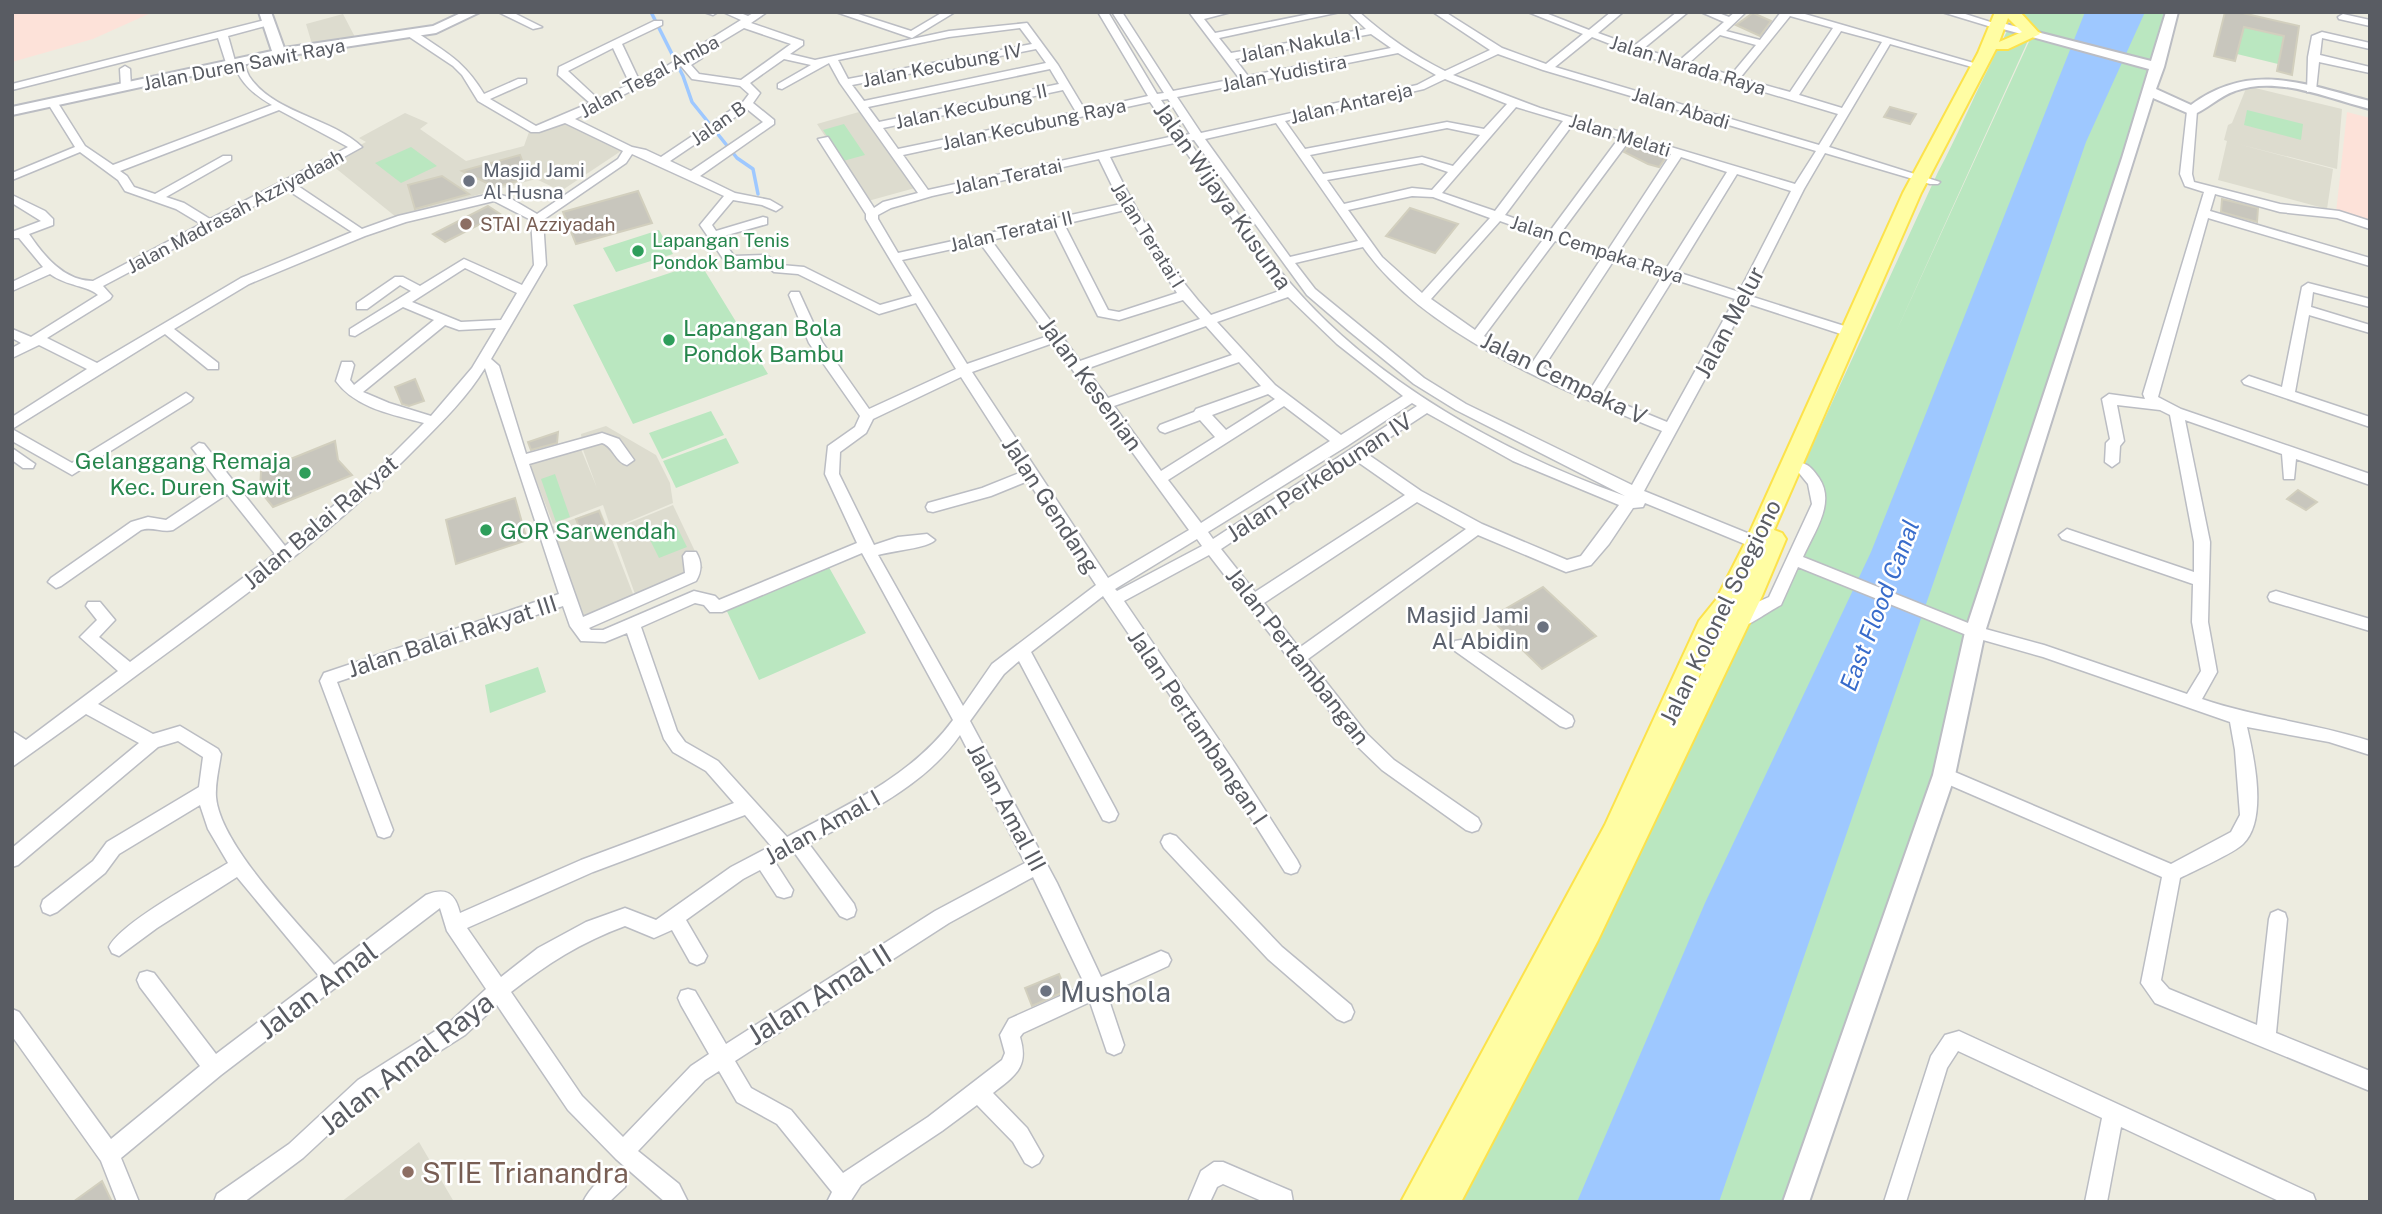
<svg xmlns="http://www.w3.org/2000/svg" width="2382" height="1214" viewBox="0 0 2382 1214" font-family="'Public Sans',sans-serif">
<rect width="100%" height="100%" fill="#edece0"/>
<path fill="#dddccf" d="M343,14L355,37L312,44L306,24Z
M2247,86L2342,109L2337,169L2238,144L2333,169L2327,209L2218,180L2227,141L2224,140L2228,125L2232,123Z
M859,112L915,188L868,201L817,124Z
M405,113L428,123L420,129L466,161L524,146L529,132L565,121L621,148V151L561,191L536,179L396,217L328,162L366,142L359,138Z
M606,426L656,455L670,483L673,503L611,529L603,505L553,524L528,459L578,442L597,488L582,447L581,434Z
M673,505L703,568L635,594L612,530Z
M600,509L635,599L584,619L552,527Z
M419,1142L454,1202H341Z"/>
<path fill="#fde2d9" d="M12,12H153L93,39L12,62Z
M2347,112L2370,118V224L2336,213Z"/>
<path fill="#bae7c0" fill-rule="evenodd" d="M2014,12H2170L1975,632L1944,775L1796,1202H1466L1449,1191L1739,623L1775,601L1819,504L1802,468L1938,172C1957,137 1971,102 1989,67C1998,48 2008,33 2014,12ZM2031,34L2032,35L1896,332Z
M2244,27L2284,36L2278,64L2237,54Z
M2247,110L2303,124L2301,140L2244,125Z
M844,124L865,155L843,161L823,130Z
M411,147L437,166L401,183L375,163Z
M659,230L673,254L616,272L603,248Z
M700,263L768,374L633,424L573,305Z
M711,411L724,435L662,459L649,433Z
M726,438L739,463L676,488L663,461Z
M555,474L570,517L556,522L541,479Z
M676,525L687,547L659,558L648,536Z
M826,562L866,633L759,680L724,605Z
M538,667L546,692L490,713L485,685Z"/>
<path fill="#9ec8ff" d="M2085,12H2145L2086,142L1719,1202H1577L1705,903L1871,552Z"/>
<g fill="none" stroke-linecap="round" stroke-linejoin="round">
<path stroke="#9ec8ff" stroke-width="3.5" d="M651,12L683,76L692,102L737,158L753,169L758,194"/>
</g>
<path fill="#c8c6bd" stroke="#d2cfbe" stroke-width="2" d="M2225,12H2238L2299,26L2292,75L2277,71L2284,36L2244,27L2235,61L2214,56Z
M1753,13L1771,21L1760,36L1736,25Z
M1890,107L1916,114L1910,124L1884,117Z
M1630,144L1663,154L1666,157L1659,167L1648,164L1624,152Z
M520,155L529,178L495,187L462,171Z
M442,176L469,194L415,209L408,185Z
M638,191L652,223L576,244L563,212Z
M2222,199L2258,208L2257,222L2221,212Z
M488,206L500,214L445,242L433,234Z
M1410,208L1458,224L1435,253L1386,236Z
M415,379L424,401L409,406L402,404L395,387Z
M558,432L557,443L531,450L528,442Z
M335,441L338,460L352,475L273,507L260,491L261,471Z
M2298,490L2317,502L2306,510L2287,499Z
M515,498L527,540L456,564L446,520Z
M599,511L605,526L582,534L576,519Z
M1543,587L1596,636L1542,669L1490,618Z
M1059,974L1066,991L1032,1006L1025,988Z
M102,1181L112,1202H73Z"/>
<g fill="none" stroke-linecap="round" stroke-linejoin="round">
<defs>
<path id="minor" d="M498,12H512L542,27L533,29Z
M704,12H718L713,15Z
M723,12H738L748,16L755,12H767L751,23L803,41V45L790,54L815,60L949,31L1027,23L1058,65L1085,110L1148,96L1098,12H1108L1157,94L1164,93L1112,12H1122L1173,91L1239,78L1189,12H1231L1204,19L1215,33L1319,12H1340L1219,38L1231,53L1366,29L1348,12H1359C1386,36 1413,55 1445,71L1490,50L1433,12H1445L1502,48L1546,64L1583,34L1528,12H1543L1589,30L1611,12H1623L1598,33L1634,46L1677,12H1688L1643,49L1680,60L1724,22L1701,12H1716L1729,17L1735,12H1746L1726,31L1760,40L1781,12H1798L1984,66L1979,69L1890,44L1829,147L1940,182L1938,184H1930L1825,153L1804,189L1750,296L1857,330L1859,333L1852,337L1847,336L1746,303L1644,491L1762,539L1765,543L1762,547H1752L1645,503L1643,507L1633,508L1609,544L1591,565L1566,572L1478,535L1308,659L1367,734L1394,760L1478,818L1481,824L1478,830L1472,832L1466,830L1382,770L1355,744L1209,555L1124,601L1234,762L1297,860L1300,866L1297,872L1291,874L1285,872L1222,772L1103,596L1031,652L1115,808L1118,814L1115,820L1109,822L1103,820L1019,661L1004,674L970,721L1057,883L1101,977L1161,951L1168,954L1171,960L1168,966L1107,994L1124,1045L1121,1052L1114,1055L1107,1052L1090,1002L1023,1033L1020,1037C1029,1067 1016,1075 993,1093L1027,1128L1043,1156L1039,1163L1032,1167L1025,1163L1013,1142L977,1105L942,1131L861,1185L850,1202H827L832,1192L777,1124L737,1102L719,1071L705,1080L638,1151L679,1184L688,1202H665L616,1159L568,1110L497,1005L465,1035L372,1094L303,1158L244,1202H214L217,1194L289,1144L358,1080L451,1021L486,989L447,931L440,908L221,1075L121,1158L139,1202H117L101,1161L12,1036V1009L19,1012L111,1139L200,1066L140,987L137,980L140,973L147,971L154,973L216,1054L319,976L237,877L157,928L119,956L112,953L109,947C120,923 202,879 228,863L208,829L200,805L119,854L105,873L57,912L50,915L43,912L41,906L43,900L93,861L107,842L199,787L203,757L178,741L158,747L18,865L12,867V848L139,743L86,714L12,767V731L26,740L118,671L80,637L97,620L86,606L88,602H100L115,620L99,637L130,662L275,554L227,494L173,530C162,533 152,526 141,530L61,586L56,588L48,582L51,578L131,522L148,517L166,520L220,484L192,448L199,443L204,444L285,546L378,469L424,423C394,415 355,408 336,381L342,362H352L354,365L350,380L354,385L434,320L403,307L355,336L350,335V329L411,291L400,285L367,309H357V303L395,277H403L420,286L464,259L522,285L534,265L531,220L494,201L406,222L365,236L249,284L174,329L218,363V369H208L165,334L12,429V417L87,369L39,345L12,358V348L21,343L12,338V329L31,337L98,295C89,286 66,286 50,274L12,291V282L43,267L19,238H12V232L41,221L12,203V195L45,211L53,219V225L29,234C44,256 64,281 93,281L201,224L176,209L125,191L118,180L80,152L12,180V173L75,147L47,102L48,100H56L85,146L113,165L272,105C255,95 241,84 235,66H227L218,38L12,90V84L269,19L274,22L273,24L228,36L235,61H243C245,66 247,72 249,76C274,114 331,117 362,147L295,184L362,229L398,216L494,193L508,197L537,214L618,159L623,151L565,123L539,132H531L478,101L462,75L453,66L408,36V32H416C447,53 464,61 484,94L518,79H526V83L490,99L536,126L590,103L558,75L559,67L654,21H662V25L622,44L639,80L662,69L741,20ZM1790,16L1833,28L1790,92L1740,78ZM744,28L791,44L741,80L699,74L691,65L702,58L699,55ZM1020,28L1032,44L848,79L838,60L949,37ZM1841,31L1882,42L1842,108L1799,95ZM1371,34L1391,48L1248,76L1235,59ZM1720,35L1756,45L1731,75L1689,63ZM1592,37L1631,52L1838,114L1819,145L1555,67ZM613,48L630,84L598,99L568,71ZM1036,49L1046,63L864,101L852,85ZM1398,53L1436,75L1417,85L1201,133L1177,97ZM1498,54L1543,70L1816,151L1795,184L1540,108L1453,75ZM784,59L811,65L778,84V88L782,89L829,63L840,83L918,193L883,202L874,208L828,137L818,139L866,214V219L912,296L880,305L804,267L781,265L766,255L734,256L720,237L767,224V218L763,217L716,231L712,225L733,200L762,205L776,211L782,207L770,200L735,193L700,176L774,124V120L753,103L760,93L750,83ZM681,66L692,79L740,86L749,94L743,102L661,157L646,150L632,147L575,119ZM1050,69L1059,84L879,122L868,107ZM1445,79L1507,104L1484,129L1447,122L1305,149L1285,121L1424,89ZM1063,90L1076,112L898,149L883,128ZM1168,99L1190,134L1185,135L1161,100ZM1150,102L1174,136L928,190L903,155ZM1516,107L1563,121L1495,211L1442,193ZM747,109L763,122L691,171L670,161ZM279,110L348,147L210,219L184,203L166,197L231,160V156H223L155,194L134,187L127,176L120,171ZM1276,123L1358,241L1290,257L1205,139ZM1573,124L1619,138L1550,231L1505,215ZM1447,128L1480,135L1453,166L1422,157L1323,174L1310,155ZM1194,140L1307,295L1349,331L1414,384L1456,410L1625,496C1504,453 1376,383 1291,284C1253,240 1222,189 1189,141ZM1629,141L1671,154L1608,250L1560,234ZM1179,142L1282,290L1211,315C1168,269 1137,213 1110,157ZM632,154L724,196L700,225L726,263H763L774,272L798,274L879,314L916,303L956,369L869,409L822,342L799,292H791L789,295L809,343L860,416L855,427L828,446L825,474L857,543L719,600L715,596L694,591L603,630H591L589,628L696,581C702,571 702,562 696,552H686L683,556L685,573L583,617L529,464L602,443C614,447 615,462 627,465L634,460L619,439L602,433L526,454L499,366L491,359L546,265L543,220L626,163ZM1681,157L1727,172L1666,269L1618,253ZM1099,159L1121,204L898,253L878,219V215L891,208L932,196ZM1422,163L1448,172L1432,190L1412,188L1344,204L1327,180ZM1737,174L1791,191L1739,292L1677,272ZM286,189L352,232L241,278L97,363L47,338L110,299L112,296L103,286ZM1412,196L1433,197L1490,218L1422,293L1382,257L1348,210ZM1125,210L1177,293L1119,312L1108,310L1064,224ZM1500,221L1545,237L1475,330L1431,299ZM1053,226L1098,316L1119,320L1183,300L1200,319L1080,361L991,240ZM1555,241L1603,256L1532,363L1484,336ZM980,243L1048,336L967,364L902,260ZM1363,247C1425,336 1565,391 1662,431L1632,485L1466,404L1424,378L1315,289L1295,263ZM1614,260L1662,276L1590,390L1543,368ZM465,268L517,293L501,320L461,322L412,302ZM1673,279L1735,299L1667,422L1601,395ZM1288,297L1337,344L1403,396L1341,435L1275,385L1217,322ZM445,325L459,330L496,328L472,368L431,416L389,403L363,392ZM1206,326L1232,355L1108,398L1086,369ZM1053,343L1189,530L1108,578L972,372ZM1239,362L1261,386L1196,409L1194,412L1160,425L1158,428L1160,431L1165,433L1200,420L1215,437L1161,471L1114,406ZM485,368L559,594L324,673L320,681L378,836L384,838L390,836L393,830L337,682L563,606L570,626L581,641L605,642L627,633L664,739L673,752L706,771L734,803L581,860L460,913C455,893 446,887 426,895L334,965C302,927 220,846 216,797C215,784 219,768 221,754L218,749L180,726L153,734L98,704C207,622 324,543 420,444C443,421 468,396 485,368ZM961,377L1022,472L982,488L928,503L926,507L928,511L933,512L991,496L1028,481L1096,585L992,664L963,706L878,555C892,551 928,548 935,540L927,534L898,537L874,545L839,474L840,452L866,433L873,419ZM1268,394L1275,399L1226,430L1212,415ZM1412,403L1417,406L1213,539L1208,532L1347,446ZM1284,406L1330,441L1201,523L1168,480ZM1427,413L1513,461L1619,505L1581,556L1567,560L1482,524L1421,491L1366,453ZM1355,460L1405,495L1255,592L1221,549ZM1417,502L1466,529L1299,648L1264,603ZM1197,539L1202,546L1117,591L1115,589ZM862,553L953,720C912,776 847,805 787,837L718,761L685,742L677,731L641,627L695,603L704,605L710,612H722ZM960,735L1025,863L935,911L726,1044L695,991L688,989L681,991L678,998L681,1005L709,1054L691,1066L623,1137L582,1096L511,992C547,964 581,942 625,926L654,938L672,930L690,962L697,965L704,962L707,956L686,920L743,879L760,870L777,896L784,898L791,896L793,890L775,862L794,852L840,916L847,919L854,916L856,910L854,904L809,844C862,815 925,786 960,735ZM745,815L771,846L731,867L656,920L625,908L586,922L538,948L501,977L467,928L593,872ZM1033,877L1085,985L1009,1019L1000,1035L1005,1053L1002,1060L928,1117L843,1173L791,1110L751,1088L735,1061L949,923Z
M836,12H852L911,31L943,12H955L912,38Z
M1942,12H1959L2003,26L1998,29Z
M2343,14L2370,20V26L2339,19L2338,17Z
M2322,32L2370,43V49L2322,38L2320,55L2370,67V73L2319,62L2316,90L2307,92L2308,57L2312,36Z
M125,66L130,69L131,87L126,90L121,87L120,69Z
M2192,108L2197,111L2192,174L2194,182L2280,204L2339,211L2370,221V229L2337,218L2280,212L2215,194L2210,211L2370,258V266L2208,218L2158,397L2181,409L2370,474V485L2296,459L2294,479H2284L2282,454L2185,420L2210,542L2208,622L2217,672L2202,699C2257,718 2314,723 2370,741V755L2329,742L2247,727C2254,757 2268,820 2243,844C2234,853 2194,871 2180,878L2161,980L2169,989L2257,1025L2269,919L2271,913L2278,910L2285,913L2287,919L2276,1033L2370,1071V1091L2155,1003L2141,983L2162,877L1938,780L1935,775L1938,770L1944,768L1950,770L2171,864L2231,832L2240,815L2235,750L2230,722L2043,657L1969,636L1798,567L1781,605C1768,611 1744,631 1733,627L1731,623L1751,605L1769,597L1812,504L1808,484L1795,468L1802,463C1810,465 1814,471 1819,478C1836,503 1814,532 1803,557L1978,627L2044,645L2187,694L2201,671L2192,622L2193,584L2062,539L2059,535L2067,529L2194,572V542L2170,415L2160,410L2117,405L2124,441L2120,446L2119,462L2112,467L2105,462L2106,443L2110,439L2102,399L2109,394L2145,399L2143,394L2204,192L2185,186L2180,174L2187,111Z
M2308,283L2370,299V307L2313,292L2311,307L2370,325V333L2309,315L2295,392L2370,417V427L2244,384L2242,381L2249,376L2282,387L2302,287Z
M186,393L193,398L191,401L72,475L12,441V429L72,463Z
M12,448L35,464L33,468H23L12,460Z
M2276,591L2370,619V631L2270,601L2268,597L2270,593Z
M1461,640L1572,716L1574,721L1572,726L1566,728L1560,726L1455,651L1453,646L1455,641Z
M1170,834L1176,836L1282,947L1351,1005L1354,1012L1351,1019L1344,1022L1337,1019L1268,959L1164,848L1161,842L1164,836Z
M1959,1031L2313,1194L2316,1202H2281L2121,1127L2107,1202H2085L2102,1118L1958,1051L1947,1068L1906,1202H1884L1931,1056L1945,1035Z
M1214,1162H1223L1291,1191L1293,1202H1264L1223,1184L1217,1187L1210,1202H1188L1201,1171Z
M617,1168L625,1171L628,1179L625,1187L609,1202H583C589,1189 604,1174 617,1168Z"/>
<path id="tertiary" d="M259,12H271L284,48L433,26L463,12H480L436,33L279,57L12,115V107L272,51Z
M2166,12H2178L2164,67L2156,89L2191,105C2251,61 2305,84 2370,101V109C2329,99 2277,75 2235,91C2219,96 2207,110 2192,115L2153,98L1985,632L1955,775L1809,1202H1783L1933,775L1965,632L2122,158L2149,69L1992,26L1998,22L2151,61Z"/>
<path id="primary" d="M1995,12H2020L2040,34L2008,49H1996L1921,193L1774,530L1782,533L1786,539L1762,596L1598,940L1461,1202H1401L1605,825L1699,621L1716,600L1745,543L1903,193L1978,53ZM2008,18L2022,32L1999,42ZM1727,620L1685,708L1721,627Z"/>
</defs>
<use href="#minor" stroke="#bbbdc3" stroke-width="3"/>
<use href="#tertiary" stroke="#bbbdc3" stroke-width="4"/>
<use href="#primary" stroke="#fce24b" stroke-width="4"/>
<use href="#minor" fill="#fff" fill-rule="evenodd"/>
<use href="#tertiary" fill="#fff" fill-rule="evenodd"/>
<use href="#primary" fill="#fffda3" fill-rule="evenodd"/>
</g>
<g fill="#6b7280" stroke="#fff" stroke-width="2.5">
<circle cx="469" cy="181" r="7"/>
<circle cx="1543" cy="627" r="7"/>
<circle cx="1046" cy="991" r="7"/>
</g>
<g fill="#8d6e63" stroke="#fff" stroke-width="2.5">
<circle cx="466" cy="224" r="7"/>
<circle cx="408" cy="1172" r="7"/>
</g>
<g fill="#2e9e5b" stroke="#fff" stroke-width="2.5">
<circle cx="638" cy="251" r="7"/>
<circle cx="669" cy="340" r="7"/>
<circle cx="305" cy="473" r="7"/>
<circle cx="486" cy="530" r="7"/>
</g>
<g text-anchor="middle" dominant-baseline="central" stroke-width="5" stroke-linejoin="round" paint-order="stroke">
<g font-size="19" fill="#595c63" stroke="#fff">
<text transform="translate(1300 44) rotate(-11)">Jalan Nakula I</text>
<text transform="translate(244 64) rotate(-11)">Jalan Duren Sawit Raya</text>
<text transform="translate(942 65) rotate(-11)">Jalan Kecubung IV</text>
<text transform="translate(1688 65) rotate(17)">Jalan Narada Raya</text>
<text transform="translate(1284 73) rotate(-11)">Jalan Yudistira</text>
<text transform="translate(649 76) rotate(-28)">Jalan Tegal Amba</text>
<text transform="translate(1351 103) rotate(-13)">Jalan Antareja</text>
<text transform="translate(971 106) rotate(-12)">Jalan Kecubung II</text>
<text transform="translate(1681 108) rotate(17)">Jalan Abadi</text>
<text transform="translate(718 123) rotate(-35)">Jalan B</text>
<text transform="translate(1034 124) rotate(-12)">Jalan Kecubung Raya</text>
<text transform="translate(1620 135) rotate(17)">Jalan Melati</text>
<text transform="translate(1008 176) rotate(-12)">Jalan Teratai</text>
<text transform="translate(235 211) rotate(-28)">Jalan Madrasah Azziyadaah</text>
<text transform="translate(1011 231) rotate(-13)">Jalan Teratai II</text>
<text transform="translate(1148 235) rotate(58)">Jalan Teratai I</text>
<text transform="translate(1597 249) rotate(18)">Jalan Cempaka Raya</text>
</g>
<g font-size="19" fill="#5b616d" stroke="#fff" text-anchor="start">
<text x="483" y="170">Masjid Jami<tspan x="483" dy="22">Al Husna</tspan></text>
</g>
<g font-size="19" fill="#785e54" stroke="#fff" text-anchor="start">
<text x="480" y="224">STAI Azziyadah</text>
</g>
<g font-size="19" fill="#27864d" stroke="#fff" text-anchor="start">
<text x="652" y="240">Lapangan Tenis<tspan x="652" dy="22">Pondok Bambu</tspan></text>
</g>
<g font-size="23" fill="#595c63" stroke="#fff">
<text transform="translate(1223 196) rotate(55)">Jalan Wijaya Kusuma</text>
<text transform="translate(1729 322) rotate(-62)">Jalan Melur</text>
<text transform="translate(1564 378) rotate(26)">Jalan Cempaka V</text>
<text transform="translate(1091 384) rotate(54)">Jalan Kesenian</text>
<text transform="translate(1319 477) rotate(-33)">Jalan Perkebunan IV</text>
<text transform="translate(1051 505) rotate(57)">Jalan Gendang</text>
<text transform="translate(320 522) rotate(-40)">Jalan Balai Rakyat</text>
<text transform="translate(1720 612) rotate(-64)">Jalan Kolonel Soegiono</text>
<text transform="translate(452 636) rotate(-18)">Jalan Balai Rakyat III</text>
<text transform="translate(1298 656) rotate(52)">Jalan Pertambangan</text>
<text transform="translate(1198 727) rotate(56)">Jalan Pertambangan I</text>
<text transform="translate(1007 807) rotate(62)">Jalan Amal III</text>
<text transform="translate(822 827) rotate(-29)">Jalan Amal I</text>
</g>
<g font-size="23" fill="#27864d" stroke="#fff" text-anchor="start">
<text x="683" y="327">Lapangan Bola<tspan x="683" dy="26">Pondok Bambu</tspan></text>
<text x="291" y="460" text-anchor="end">Gelanggang Remaja<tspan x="291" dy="26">Kec. Duren Sawit</tspan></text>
<text x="500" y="530">GOR Sarwendah</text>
</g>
<g font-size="23" fill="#5b616d" stroke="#fff" text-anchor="end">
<text x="1529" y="614">Masjid Jami<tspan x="1529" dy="26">Al Abidin</tspan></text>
</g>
<g font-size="24" font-style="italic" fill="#386ccb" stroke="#fff">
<text transform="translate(1879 605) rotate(-69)">East Flood Canal</text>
</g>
<g font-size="28" fill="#595c63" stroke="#fff">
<text transform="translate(317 990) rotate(-37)">Jalan Amal</text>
<text transform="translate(819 994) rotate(-32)">Jalan Amal II</text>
<text transform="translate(406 1063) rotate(-38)">Jalan Amal Raya</text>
</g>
<g font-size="28" fill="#5b616d" stroke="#fff" text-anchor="start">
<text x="1060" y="991">Mushola</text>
</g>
<g font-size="28" fill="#785e54" stroke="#fff" text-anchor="start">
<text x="422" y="1172">STIE Trianandra</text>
</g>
</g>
<rect width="2382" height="1214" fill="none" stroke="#595c63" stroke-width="28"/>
</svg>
